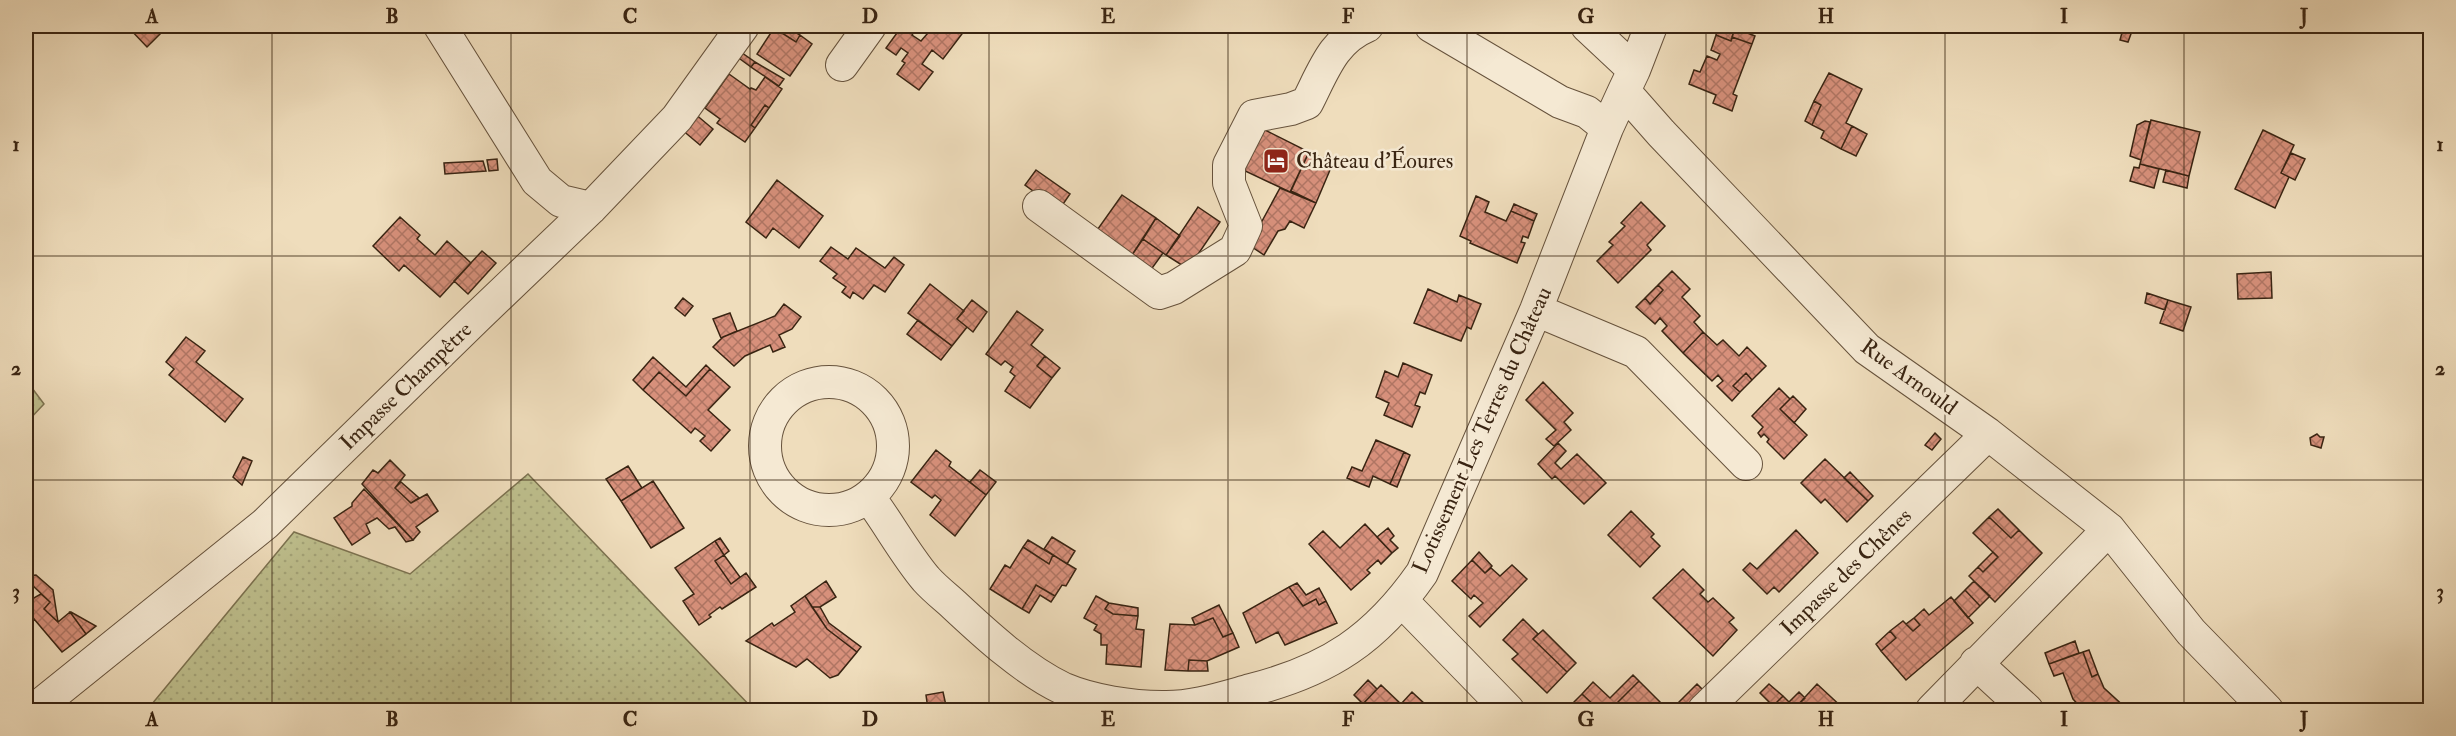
<svg xmlns="http://www.w3.org/2000/svg" width="2456" height="736" viewBox="0 0 2456 736" font-family="'IM FELL Double Pica',serif">
<defs>
<pattern id="grass-dots" width="8" height="8" patternUnits="userSpaceOnUse" patternTransform="scale(1.5)"><rect width="8" height="8" fill="#bebf8d"/><path d="M2 2h.1M6 6h.1" fill="none" stroke="#a4a479" stroke-width="1.8" stroke-linecap="round"/></pattern>
<pattern id="building-cross-hatch" width="8" height="8" patternUnits="userSpaceOnUse" patternTransform="scale(1.5)"><rect width="8" height="8" fill="#d7907b"/><path d="M0 0l8 8M0 8l8-8" fill="none" stroke="#af7563"/></pattern>
</defs>
<rect width="100%" height="100%" fill="#efddbc"/>
<filter id="stains"><feTurbulence type="fractalNoise" baseFrequency=".00333" numOctaves="4"/><feColorMatrix values="0 0 0 0 .2 0 0 0 0 .09 0 0 0 0 .02 0 0 0 .5 -.17"/></filter>
<radialGradient id="worn" r=".72"><stop offset=".6" stop-color="#630" stop-opacity="0"/><stop offset="1" stop-color="#630" stop-opacity=".3"/></radialGradient>
<path fill="url(#grass-dots)" stroke="#7c7250" stroke-width="1.5" d="M26,380L44,404L26,423Z
M528,474L754,710H147L294,532L410,574Z"/>
<path fill="url(#building-cross-hatch)" stroke="#392412" stroke-width="1.5" d="M127,26H158L163,31L147,47Z
M776,26H785L800,35L796,42L774,28Z
M902,26H912L916,29L912,35L921,41L934,26H940L946,30L949,26H968L943,59L932,50L922,64L933,72L919,90L897,74L905,63L902,61L908,53L901,48L896,55L886,48Z
M1720,26L1735,28L1731,41L1716,35Z
M774,28L796,42L800,35L812,44L790,76L757,54Z
M1735,28L1755,36L1752,44L1732,37Z
M2123,29L2132,31L2128,42L2120,40Z
M1716,35L1731,41L1732,37L1752,44L1733,94L1737,96L1732,111L1713,103L1716,95L1689,84L1694,70L1700,72L1707,56L1717,60L1720,54L1711,50Z
M732,53H742L755,62L751,67Z
M755,62L784,79L779,86L751,67Z
M1829,73L1862,89L1846,123L1852,126L1841,149L1821,138L1824,131L1812,125L1821,105L1814,101Z
M729,74L750,89L751,88L756,90L765,77L782,89L769,108L765,105L751,125L755,128L745,142L717,123L720,119L705,108Z
M1814,101L1821,105L1812,125L1805,121Z
M765,105L769,108L755,128L751,125Z
M694,113L713,129L700,145L681,129Z
M2151,120L2200,132L2189,176L2140,164Z
M2145,121L2150,122L2141,160L2130,156L2137,125Z
M1852,126L1867,134L1856,156L1841,149Z
M1263,129L1309,152L1290,192L1243,170Z
M2263,130L2294,145L2281,173L2289,177L2275,208L2235,189Z
M1309,152L1333,163L1316,203L1291,191Z
M2291,153L2305,159L2295,180L2281,173Z
M497,159L498,170L489,171L487,160Z
M483,161L486,171L445,174L444,163Z
M2140,164L2159,169L2154,188L2130,181L2134,167L2139,168Z
M1036,170L1070,194L1059,210L1025,185Z
M2166,170L2189,176L2187,188L2163,182Z
M777,180L823,216L799,248L773,228L766,238L746,222Z
M1280,188L1316,203L1304,228L1290,221L1285,229L1278,231L1264,255L1249,245Z
M1122,195L1156,218L1130,258L1095,233Z
M1476,196L1489,202L1485,212L1506,221L1511,211L1534,221L1528,238L1523,236L1521,242L1525,243L1517,263L1470,243L1471,241L1460,236Z
M1641,202L1665,226L1647,245L1651,250L1618,283L1597,261L1613,245L1609,242L1625,226L1621,223Z
M1514,204L1537,214L1534,221L1511,211Z
M1198,207L1220,222L1188,269L1166,255Z
M400,217L420,235L417,239L435,255L447,241L471,263L440,297L404,265L399,271L373,246Z
M1156,218L1180,236L1166,255L1143,239Z
M1143,239L1163,253L1150,271L1130,258Z
M831,247L848,259L856,248L885,268L894,257L904,265L885,292L874,285L863,299L853,292L850,298L842,292L846,287L833,278L837,274L820,261Z
M482,251L496,263L468,294L454,281Z
M1672,271L1690,289L1682,297L1700,316L1694,322L1703,332L1683,353L1662,331L1667,326L1660,318L1655,324L1636,307L1645,298L1650,304L1663,290L1658,285Z
M2271,272L2272,298L2238,299L2237,274Z
M930,284L964,311L957,319L967,327L952,346L908,313Z
M1658,285L1663,290L1650,304L1645,298Z
M1428,289L1457,302L1459,295L1481,304L1471,329L1467,327L1461,341L1414,323Z
M2147,293L2168,300L2165,310L2145,303Z
M683,298L693,306L685,316L675,308Z
M972,300L987,312L973,332L957,319Z
M2168,300L2191,307L2183,331L2160,323Z
M784,304L801,317L792,329L779,335L785,347L773,352L770,345L745,356L734,366L713,347L723,337L775,316Z
M1017,311L1043,330L1031,345L1045,356L1037,366L1052,378L1030,408L1005,391L1015,376L1010,372L1013,367L1005,361L1001,365L986,354Z
M730,313L737,331L721,338L713,319Z
M918,320L952,346L941,360L907,334Z
M1703,332L1717,345L1723,340L1739,356L1747,347L1766,366L1752,380L1746,373L1733,386L1740,392L1732,401L1717,386L1723,381L1718,375L1712,381L1683,353Z
M186,337L205,351L196,362L243,399L225,422L169,375L174,369L166,362Z
M1045,356L1060,368L1052,378L1037,366Z
M653,357L686,387L706,365L710,369L686,396L659,372L643,390L633,380Z
M1403,363L1432,375L1425,394L1420,392L1415,405L1420,407L1412,427L1384,415L1389,403L1376,397L1385,371L1398,377Z
M710,369L730,387L708,410L730,430L711,451L700,441L705,436L695,428L691,433L643,390L659,372L686,396Z
M1746,373L1752,380L1740,392L1733,386Z
M1543,382L1573,413L1564,422L1571,430L1554,446L1546,439L1556,430L1526,400Z
M1779,388L1790,399L1780,409L1807,435L1784,459L1767,442L1769,439L1764,434L1761,437L1758,433L1763,427L1752,416Z
M1793,396L1806,409L1794,423L1780,409Z
M1935,433L1941,439L1932,450L1925,445Z
M2317,434L2320,437H2324L2321,448L2311,445L2310,438Z
M1376,440L1404,452L1390,484L1373,476L1369,487L1347,478L1352,467L1362,471Z
M1558,443L1566,451L1555,463L1561,469L1577,454L1606,483L1584,504L1555,476L1552,479L1538,464Z
M936,450L951,462L949,466L986,495L955,536L930,515L941,500L935,495L932,498L911,482Z
M1404,452L1410,455L1397,487L1390,484Z
M243,457L252,461L242,485L233,477Z
M1825,459L1868,501L1847,522L1825,499L1821,503L1801,483Z
M390,460L405,475L395,488L411,503L427,494L438,511L416,527L420,532L413,540L362,484L373,470L378,473Z
M628,466L642,488L621,501L606,479Z
M980,470L996,482L986,495L970,482Z
M1850,472L1873,496L1868,501L1844,478Z
M653,481L684,528L651,548L621,501Z
M401,482L419,498L411,503L395,488Z
M364,489L413,540L406,542L395,527L389,529L377,518L366,524L370,533L352,545L334,518L352,506V503Z
M1998,509L2019,530L2011,538L1989,517Z
M1631,511L1654,534L1651,537L1660,546L1640,567L1608,535Z
M1989,517L2011,538L2019,530L2042,553L1995,602L1969,576L1978,567L1983,572L1998,557L1973,533Z
M1365,524L1392,553L1381,564L1378,560L1367,570L1370,573L1351,590L1309,544L1323,531L1340,548Z
M1388,528L1394,536L1390,540L1398,548L1392,553L1377,537Z
M1796,530L1818,553L1779,592L1774,587L1767,594L1743,570L1750,563L1757,569Z
M1052,537L1075,551L1067,564L1044,549Z
M720,538L729,551L724,555L715,541Z
M1028,540L1053,555L1049,564L1023,547Z
M715,541L724,555L715,561L731,584L746,573L756,587L722,609L720,607L709,615L711,617L699,625L683,601L694,594L675,568Z
M1023,547L1049,564L1053,555L1076,569L1066,586L1062,585L1055,596L1036,585L1022,609L990,589L1005,565L1010,568Z
M1479,552L1492,566L1485,573L1472,560Z
M1993,552L1998,557L1983,572L1978,567Z
M724,555L740,577L731,584L715,561Z
M1472,560L1485,573L1491,568L1500,576L1512,565L1527,579L1480,627L1469,616L1483,603L1474,595L1471,599L1452,581Z
M1683,569L1704,590L1700,594L1708,602L1713,598L1734,618L1729,622L1737,630L1713,656L1653,598Z
M36,575L53,590L58,622L44,609L50,602L32,585L26,586V576Z
M826,581L836,597L820,607H812L805,596Z
M1974,581L1990,596L1980,606L1965,590Z
M1297,583L1306,595L1319,588L1326,601L1319,605L1316,599L1303,606L1289,587Z
M1036,585L1055,596L1051,602L1040,595L1029,613L1022,609Z
M1289,587L1303,606L1316,599L1319,605L1326,601L1337,623L1285,645L1278,632L1256,643L1243,613Z
M1965,590L1980,606L1968,618L1954,601Z
M26,593L34,598L41,594L50,602L44,609L58,622L70,612L86,634L62,652L34,619L26,628Z
M805,596L827,629L857,652L838,675L830,678L807,659L796,667L746,641L772,623L774,626L795,612L791,606Z
M1096,596L1109,603L1105,609L1113,614L1138,616L1136,629L1144,630L1141,667L1106,664L1107,645H1101V634L1094,630L1097,625L1084,618Z
M1951,597L1973,623L1906,680L1881,651L1896,638L1890,631L1903,621L1913,631L1920,625L1914,618L1924,609L1929,615Z
M1109,603L1138,608V616L1113,614L1105,609Z
M1219,605L1233,633L1223,637L1213,618L1195,625L1192,618Z
M812,607H820L829,623L861,647L857,652L827,629Z
M70,612H71L96,626L86,634Z
M1213,618L1223,637L1233,633L1239,647L1207,661L1189,660L1188,671L1165,670L1170,624L1195,625Z
M1914,618L1920,625L1913,631L1906,624Z
M1523,619L1538,634L1533,639L1567,672L1547,693L1512,659L1518,654L1503,640Z
M1543,630L1576,663L1567,672L1533,639Z
M1890,631L1896,638L1881,651L1876,644Z
M2075,641L2079,653L2049,664L2045,653Z
M2089,650L2098,674L2092,677L2083,652Z
M2083,652L2092,677L2098,674L2104,688L2127,709L2126,710H2083L2073,699L2063,673L2054,676L2049,664Z
M1189,660L1207,661L1208,671H1188Z
M1633,675L1639,681L1610,710H1599L1582,694L1593,682L1610,698Z
M1368,680L1377,689L1363,704L1354,695Z
M1639,681L1664,706L1660,710H1610Z
M1697,684L1705,692L1687,710L1679,702Z
M1769,684L1783,696L1773,706L1760,693Z
M1817,684L1845,710H1778L1773,706L1783,696L1795,708Z
M1381,685L1401,704L1412,692L1426,705L1420,710H1359L1358,709Z
M943,692L947,710L928,709L926,695Z
M1799,692L1805,698L1795,708L1789,702Z
M1582,694L1599,710H1566Z"/>
<g fill="none" stroke-linecap="round" stroke-linejoin="round">
<defs>
<path id="minor" d="M440,26L537,181L561,201L591,208
M1431,26L1560,102L1587,112L1607,128
M1587,26L1634,70L1624,91L1661,133L1867,349L1988,434L2109,529L2191,632L2267,710
M842,65L870,26
M1634,70L1651,26
M1039,206L1159,293L1174,288L1235,250L1246,226L1229,183V165L1254,116L1291,109L1307,103C1323,72 1333,40 1367,26
M1536,310L1636,352L1746,464
M765 446a64 64 0 1 1 128 0a64 64 0 1 1-128 0Z
M869,497C889,524 905,554 926,579C934,588 944,596 953,604C985,634 1024,670 1064,689C1092,701 1132,707 1162,707C1192,708 1222,698 1251,690C1329,670 1376,639 1422,573L1536,310L1607,128L1624,91
M1402,601L1508,710
M1976,663L2027,710
M34,710L265,524L477,317L591,208L677,118L743,26
M1704,710L1988,434
M1932,710L2109,529"/>
</defs>
<use href="#minor" stroke="#66523c" stroke-width="34"/>
<use href="#minor" stroke="#f5e9d3" stroke-width="32"/>
</g>
<path fill="none" stroke="#392412" stroke-width="1.5" stroke-opacity="0.55" d="M272,26V710M511,26V710M750,26V710M989,26V710M1228,26V710M1467,26V710M1706,26V710M1945,26V710M2184,26V710M26,256H2430M26,480H2430"/>
<defs>
<symbol id="hotel-square" viewBox="-11 -11 22 22"><rect x="-9" y="-9" width="18" height="18" rx="4" fill="#8f2418" stroke="#f5e9d3"/><path d="M-6-4.5h1.5V1H6V5H4.5V3h-9V5H-6ZM-4 0a1.8 1.8 0 1 1 3.6 0ZM.5 0V-2.5h3Q6-2.5 6 0Z" fill="#fff"/></symbol>
</defs>
<g fill-rule="evenodd">
<use href="#hotel-square" x="1261" y="146" width="30" height="30"/>
</g>
<g text-anchor="middle" dominant-baseline="central" stroke-width="5" stroke-linejoin="round" paint-order="stroke">
<g font-size="22" fill="#392412" stroke="#f5e9d3" text-anchor="start">
<text x="1296" y="161">Château d'Éoures</text>
</g>
<g font-size="22" fill="#392412" stroke="#f5e9d3">
<text transform="translate(1909 377) rotate(36)">Rue Arnould</text>
<text transform="translate(406 386) rotate(-44)">Impasse Champêtre</text>
<text transform="translate(1482 430) rotate(-66)">Lotissement Les Terres du Château</text>
<text transform="translate(1846 572) rotate(-44)">Impasse des Chênes</text>
</g>
</g>
<rect width="2456" height="736" fill="none" stroke="#efddbc" stroke-width="66"/>
<rect x="33" y="33" width="2390" height="670" fill="none" stroke="#392412" stroke-width="2"/>
<g font-size="20" text-anchor="middle" font-weight="bold" fill="#392412">
<text x="152" y="23">A</text>
<text x="392" y="23">B</text>
<text x="630" y="23">C</text>
<text x="870" y="23">D</text>
<text x="1108" y="23">E</text>
<text x="1348" y="23">F</text>
<text x="1586" y="23">G</text>
<text x="1826" y="23">H</text>
<text x="2064" y="23">I</text>
<text x="2304" y="23">J</text>
<text x="16" y="151">1</text>
<text x="2440" y="151">1</text>
<text x="16" y="375">2</text>
<text x="2440" y="375">2</text>
<text x="16" y="598">3</text>
<text x="2440" y="598">3</text>
<text x="152" y="726">A</text>
<text x="392" y="726">B</text>
<text x="630" y="726">C</text>
<text x="870" y="726">D</text>
<text x="1108" y="726">E</text>
<text x="1348" y="726">F</text>
<text x="1586" y="726">G</text>
<text x="1826" y="726">H</text>
<text x="2064" y="726">I</text>
<text x="2304" y="726">J</text>
</g>
<rect width="100%" height="100%" filter="url(#stains)"/>
<rect width="100%" height="100%" fill="url(#worn)"/>
</svg>
